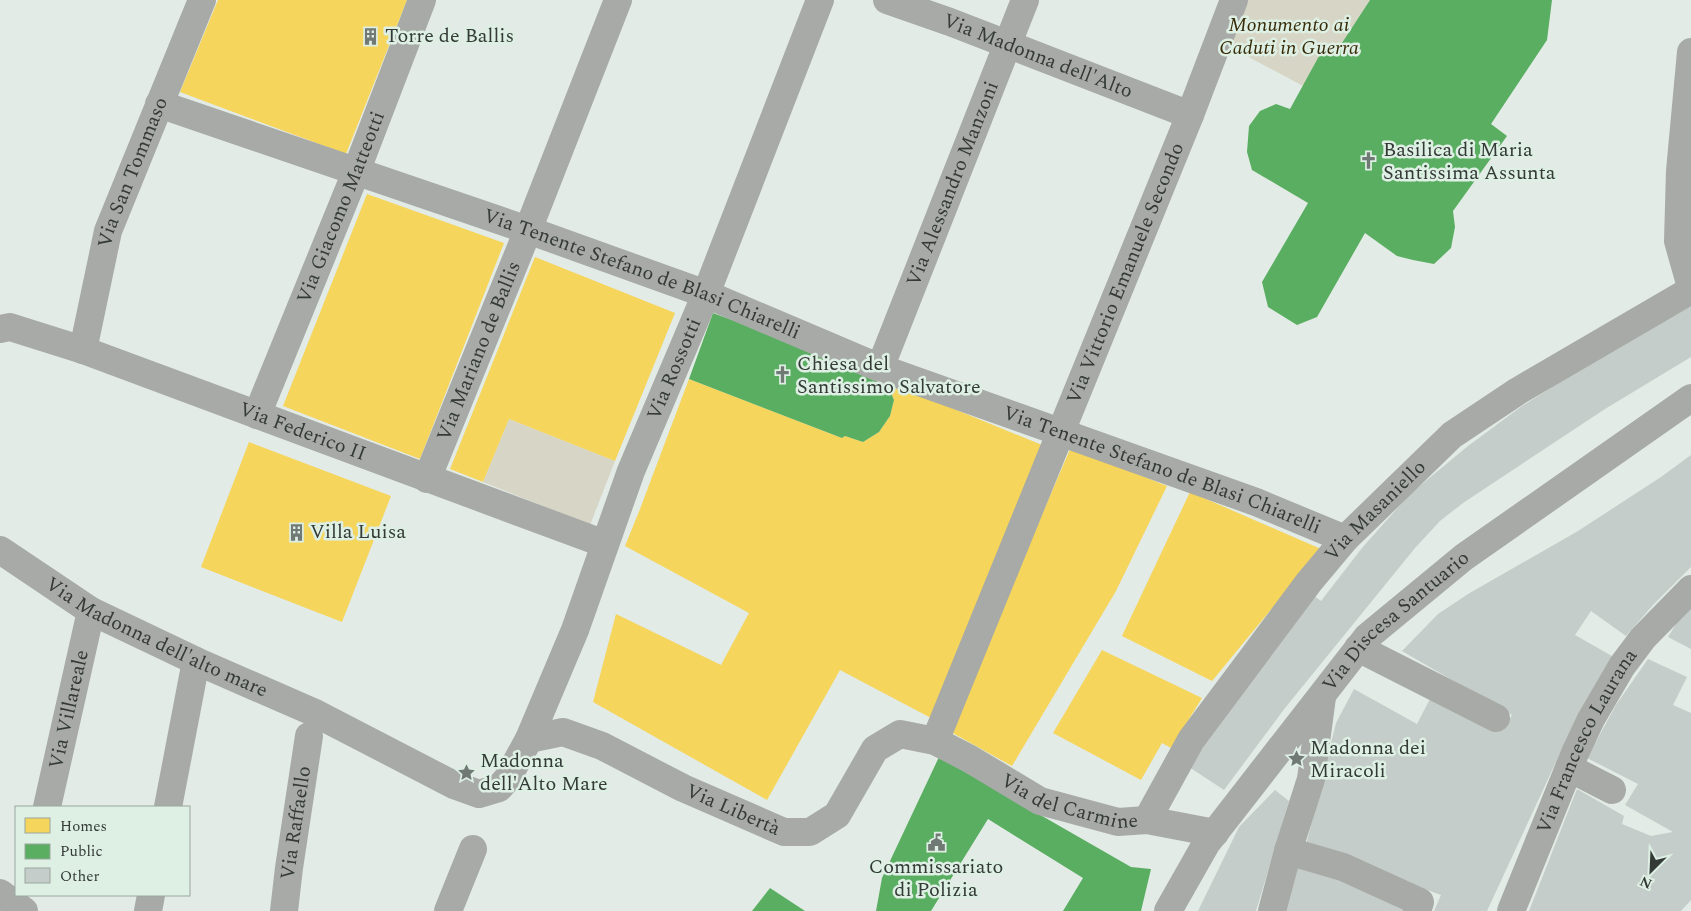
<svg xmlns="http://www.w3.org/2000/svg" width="1691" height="911" viewBox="0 0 1691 911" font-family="Spectral,serif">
<rect width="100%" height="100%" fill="#e2ebe5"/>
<path fill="#d7d5c5" d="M1248,0H1370L1338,49L1303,86L1230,47Z
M509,419L615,461L590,525L483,482Z"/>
<path fill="#f6d55c" d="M218,0H407L346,154L180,92Z
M367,194L504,243L420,459L283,406Z
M535,257L675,313L615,461L509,419L483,482L450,469Z
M689,379L842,438L845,436L863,442L879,432L890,416L894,400L886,381L1042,445L931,718L840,670L767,800L593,702L616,614L721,665L749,613L625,546L640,509Z
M249,442L391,496L342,622L201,567Z
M1071,447L1167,486L1116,591L1012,766L949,731Z
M1190,492L1321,549L1212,681L1122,636Z
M1102,650L1202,698L1171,748L1162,743L1141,780L1053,733Z"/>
<path fill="#5aae61" d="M1370,0H1552L1547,40L1491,124L1507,136L1453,211L1455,227L1451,248L1434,264L1413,260L1397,256L1365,233L1317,317L1297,325L1268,307L1262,282L1308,203L1252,170L1247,152L1249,126L1260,111L1276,104L1290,109L1324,47L1338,49Z
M713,313L869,370L886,381L894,400L890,416L879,432L863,442L845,436L842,438L689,379Z
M939,757L1131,867L1151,869L1141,911H1063L1083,878L988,819L931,911H876L882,878Z
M770,888L805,911H752Z"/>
<path fill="#c4cdca" d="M1691,306V357L1605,409L1463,503L1440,521L1415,548L1285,708L1224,790L1189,767L1206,737L1310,593L1321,601L1362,548L1410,494L1468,446L1522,406L1584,367Z
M1691,455V567L1653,605L1626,636L1591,611L1575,635L1612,656L1580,710L1487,911H1434L1441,895L1306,845L1336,723L1354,689L1417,724L1431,697L1503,730L1512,715L1402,651L1438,614L1468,594L1578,531L1661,477Z
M1687,606L1691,608V649L1668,637Z
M1648,659L1687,677L1673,705L1691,713V900L1681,911H1529L1577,789L1624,816L1622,824L1651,836L1673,832L1625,805L1638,784L1587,758L1616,705Z
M1275,790L1289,801L1256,911H1198L1239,827Z
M1298,862L1339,875L1407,911H1284Z"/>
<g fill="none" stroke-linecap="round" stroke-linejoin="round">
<g stroke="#a7aaa6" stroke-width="28">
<path id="s1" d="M887,0L950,22L1190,115"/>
<path d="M1691,52L1680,171L1678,241L1691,287"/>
<path id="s2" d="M159,104L528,230L706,294L880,368L1256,502L1345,539"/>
<path id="s3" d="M0,329L10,327L83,350L605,544"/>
<path id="s4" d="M83,350L108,231L202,0"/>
<path id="s5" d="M880,368L1025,0"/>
<path id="s6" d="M257,415L356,172L422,0"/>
<path id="s7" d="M427,479L528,230L618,0"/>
<path id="s8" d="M0,550L91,611L196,661L313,712L454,785L479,794L499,788L507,779L529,739L575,630L631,471L706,294L820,0"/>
<path d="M1358,648L1496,718"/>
<path id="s9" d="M529,739L563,732L602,746L683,788L784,832H810L837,815L875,749L900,734L935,741L970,759L1040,801L1118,822L1147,820L1215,833"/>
<path id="s10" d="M935,741L1190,115L1234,0"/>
<path d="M1569,768L1612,790"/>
<path id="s11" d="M47,807L91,611"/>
<path d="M168,807L196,661"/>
<path id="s12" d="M1147,820L1191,740L1309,582L1345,539L1452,435L1518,391L1691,290"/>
<path d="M1288,851L1343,867L1420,902L1417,911"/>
<path d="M0,893L24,911"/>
<path d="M148,911L151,895"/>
<path id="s13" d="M284,911L289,868L309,736"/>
<path d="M448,911L473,849"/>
<path id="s14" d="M1168,911L1206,844L1367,637L1464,557L1691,398"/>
<path d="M1272,911L1288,851L1311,779L1322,697"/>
<path id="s15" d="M1511,911L1575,753L1591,719L1622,666L1643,638L1691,589"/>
</g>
</g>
<defs>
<symbol id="building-bare" viewBox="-9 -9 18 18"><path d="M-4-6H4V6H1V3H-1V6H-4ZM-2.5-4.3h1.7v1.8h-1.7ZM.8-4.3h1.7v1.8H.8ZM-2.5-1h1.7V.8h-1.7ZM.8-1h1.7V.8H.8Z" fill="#717974" stroke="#deefe4" stroke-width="2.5" paint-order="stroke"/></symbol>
<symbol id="church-bare" viewBox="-9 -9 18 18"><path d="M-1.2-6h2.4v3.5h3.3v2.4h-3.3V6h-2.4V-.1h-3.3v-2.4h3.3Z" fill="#717974" stroke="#deefe4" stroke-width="2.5" paint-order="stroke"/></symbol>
<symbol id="sight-bare" viewBox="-9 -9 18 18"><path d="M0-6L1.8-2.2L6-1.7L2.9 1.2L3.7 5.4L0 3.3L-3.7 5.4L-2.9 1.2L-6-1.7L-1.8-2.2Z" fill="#717974" stroke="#deefe4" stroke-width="2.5" paint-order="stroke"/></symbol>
<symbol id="civic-bare" viewBox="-9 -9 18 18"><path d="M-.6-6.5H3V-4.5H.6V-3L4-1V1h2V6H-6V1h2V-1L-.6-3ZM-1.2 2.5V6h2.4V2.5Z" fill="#717974" stroke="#deefe4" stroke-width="2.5" paint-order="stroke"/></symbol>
</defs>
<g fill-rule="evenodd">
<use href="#building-bare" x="358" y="24" width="25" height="25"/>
<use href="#church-bare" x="1356" y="148" width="25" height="25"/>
<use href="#church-bare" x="770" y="362" width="25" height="25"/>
<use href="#building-bare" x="284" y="520" width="25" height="25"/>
<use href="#sight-bare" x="1284" y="746" width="25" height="25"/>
<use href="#sight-bare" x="454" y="760" width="25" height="25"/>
<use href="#civic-bare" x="924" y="830" width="25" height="25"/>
</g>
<g text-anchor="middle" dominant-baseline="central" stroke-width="5" stroke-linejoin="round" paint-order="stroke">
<g font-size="20" font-style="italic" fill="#372b08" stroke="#deefe4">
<text x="1289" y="25">Monumento ai<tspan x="1289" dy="23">Caduti in Guerra</tspan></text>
</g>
<g font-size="20" fill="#343b37" stroke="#deefe4" text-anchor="start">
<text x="385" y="36">Torre de Ballis</text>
<text x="1383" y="150">Basilica di Maria<tspan x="1383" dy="23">Santissima Assunta</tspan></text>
<text x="797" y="364">Chiesa del<tspan x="797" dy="23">Santissimo Salvatore</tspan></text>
<text x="310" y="532">Villa Luisa</text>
<text x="1310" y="748">Madonna dei<tspan x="1310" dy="23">Miracoli</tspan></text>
<text x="480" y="761">Madonna<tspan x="480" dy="23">dell'Alto Mare</tspan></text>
<text x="936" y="867" text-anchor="middle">Commissariato<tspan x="936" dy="23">di Polizia</tspan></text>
</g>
<g font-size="20" fill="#343b37" stroke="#deefe4">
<text stroke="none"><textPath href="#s1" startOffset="161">Via Madonna dell'Alto</textPath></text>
<text stroke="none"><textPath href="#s4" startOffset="185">Via San Tommaso</textPath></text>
<text stroke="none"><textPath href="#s5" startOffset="198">Via Alessandro Manzoni</textPath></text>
<text stroke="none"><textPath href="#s6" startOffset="224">Via Giacomo Matteotti</textPath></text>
<text stroke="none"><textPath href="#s10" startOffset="505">Via Vittorio Emanuele Secondo</textPath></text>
<text stroke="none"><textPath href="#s2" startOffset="512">Via Tenente Stefano de Blasi Chiarelli</textPath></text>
<text stroke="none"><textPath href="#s7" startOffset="138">Via Mariano de Ballis</textPath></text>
<text stroke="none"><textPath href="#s8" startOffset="1015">Via Rossotti</textPath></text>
<text stroke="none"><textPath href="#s3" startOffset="321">Via Federico II</textPath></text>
<text stroke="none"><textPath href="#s2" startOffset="1068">Via Tenente Stefano de Blasi Chiarelli</textPath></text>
<text stroke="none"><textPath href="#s12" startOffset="386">Via Masaniello</textPath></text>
<text stroke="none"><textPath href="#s14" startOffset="371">Via Discesa Santuario</textPath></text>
<text stroke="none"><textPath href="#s8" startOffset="180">Via Madonna dell'alto mare</textPath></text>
<text stroke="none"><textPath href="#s11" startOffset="100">Via Villareale</textPath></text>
<text stroke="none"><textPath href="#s15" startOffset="186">Via Francesco Laurana</textPath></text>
<text stroke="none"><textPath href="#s9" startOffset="626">Via del Carmine</textPath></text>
<text stroke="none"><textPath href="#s9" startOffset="222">Via Libertà</textPath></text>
<text stroke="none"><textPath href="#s13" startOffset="89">Via Raffaello</textPath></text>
</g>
</g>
<rect x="15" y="806" width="175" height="90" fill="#deefe4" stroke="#9aa79f"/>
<rect x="25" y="818" width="25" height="15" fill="#f6d55c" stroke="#9aa79f"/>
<text x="60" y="831" font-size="15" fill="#343b37">Homes</text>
<rect x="25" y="844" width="25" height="15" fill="#5aae61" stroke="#9aa79f"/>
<text x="60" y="856" font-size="15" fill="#343b37">Public</text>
<rect x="25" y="868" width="25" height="15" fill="#c4cdca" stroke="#9aa79f"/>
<text x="60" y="881" font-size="15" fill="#343b37">Other</text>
<g transform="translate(1651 871) rotate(204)" stroke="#deefe4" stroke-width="4" paint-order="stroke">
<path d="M0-4L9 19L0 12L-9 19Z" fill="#343b37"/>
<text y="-8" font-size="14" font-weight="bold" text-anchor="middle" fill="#343b37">N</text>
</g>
</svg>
